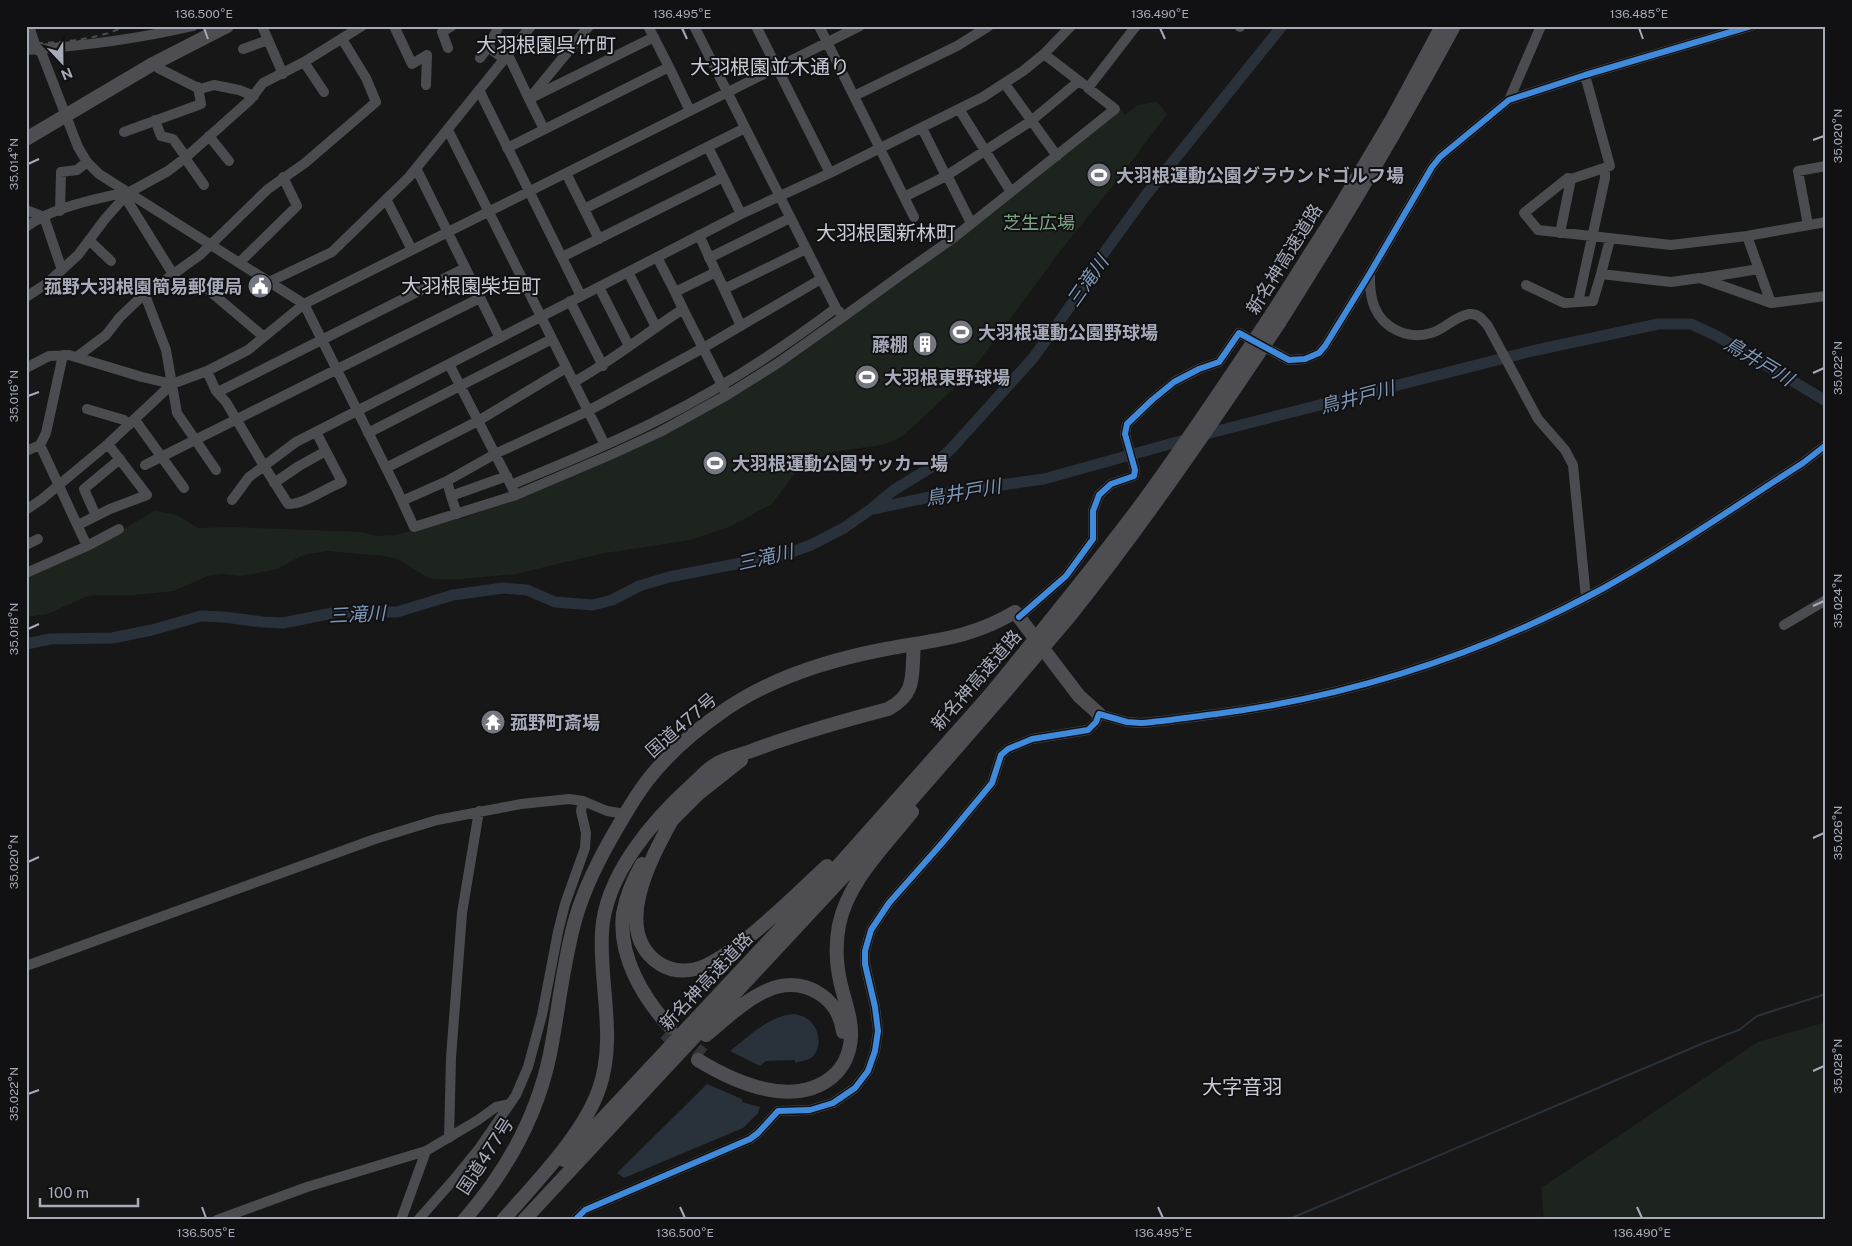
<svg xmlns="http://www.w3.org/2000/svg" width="1852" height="1246" viewBox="0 0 1852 1246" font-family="'Public Sans','Noto Sans JP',sans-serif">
<rect width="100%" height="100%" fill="#171717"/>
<path fill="#1d241e" d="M1157,102L1167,114L1120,177L1061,250L971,372L931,410L904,435L891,442L881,445L831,452L803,466L794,474L772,504L729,527L691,540L599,554L516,574L461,579H435L427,577L398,559L384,556L328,551L303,555L277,569L253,574L239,576L222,574L208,576L174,591L134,595H97L85,597L48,614L26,617V578L94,546L154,511L177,515L198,528L230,527L362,532L378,536L396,535L466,517L521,497L660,435L938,252L1120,109L1125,115L1138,105Z
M1826,1022V1220H1544L1541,1188L1758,1042Z"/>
<path fill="#29313a" d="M793,1014C800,1015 807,1017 811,1022C820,1031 822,1050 811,1058C806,1061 800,1061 795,1063V1060L766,1061L760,1066L730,1051C749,1036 767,1017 793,1014Z
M707,1084L742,1099V1102L760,1107L758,1113L743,1128L624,1178L617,1173Z"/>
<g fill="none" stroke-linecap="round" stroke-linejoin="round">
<path stroke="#29313a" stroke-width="2" d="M1287,1220L1706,1042L1739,1030L1757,1016L1826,994"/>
<path stroke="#29313a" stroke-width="11" d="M873,509L958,491L1044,479L1202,435L1532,351L1658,324H1691L1717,336L1826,401
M26,644L50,639L112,638L152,630L201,616L224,617L263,622L283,623L338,612H397L453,595L503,588L527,590L555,602L593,605L612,600L639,586L669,577L786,554L811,545L844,528L871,509L894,490L930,468L951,449L1034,357L1076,298L1096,264L1146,195L1282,26"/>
<path stroke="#343537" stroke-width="14" stroke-dasharray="14 7" stroke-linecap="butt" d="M665,1033L683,1049
M680,1036L703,1055"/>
<path stroke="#4b4c50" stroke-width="10" d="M29,26L37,50
M262,26L283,74
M394,26L412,64L427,55
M499,26L488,47L504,59
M756,26L830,173
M819,26L914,217
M1239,26L1240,27
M448,48L442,32L452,26
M40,49L78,147L87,162L99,174L304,304L397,490L414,527L516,495L449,364
M243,49L268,40
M26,50C83,46 138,39 193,26
M1044,54L1083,84
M508,55L529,99L589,26
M480,58L488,47
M304,62L324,92
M155,63L158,68L200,89L214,85L239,90L254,96
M669,67L690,111
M1585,75L1610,166L1571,179L1568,178L1524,213L1538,230L1671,245L1747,236L1826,222
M1005,84L1057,156
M426,85L427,55
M479,90L581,296
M854,96L957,46L989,26
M1509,100L1541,26
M959,109L1011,192
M155,120L161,136L173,139L186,157
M922,128L946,176
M544,129L529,99L654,37
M448,130L605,445
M124,132L201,104L198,87
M209,136L229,161
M507,148L669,67L648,26
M185,158L204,185
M416,168L500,338
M566,173L599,239
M947,175L971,223
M723,177L741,214
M125,197L173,274
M904,197L946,176L1031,121L1079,81
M386,199L412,250
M584,209L745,128
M26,210L44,217L62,270
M60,211L61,172L77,170L87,162
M1808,225L1798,171L1826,166
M26,227C52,207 94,200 126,192
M1560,233L1571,179
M699,235L716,272
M89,240L111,261
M562,257L723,177L708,147
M657,257L675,292
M709,258L790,218
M239,263L297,206L283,177
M628,272L656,327
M1370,273C1370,285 1370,297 1375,308C1384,329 1409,340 1431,333C1444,330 1455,316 1469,314C1478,313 1482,319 1488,326L1538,419L1565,450L1573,465L1586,598
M1601,274L1610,239
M1703,278L1759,269
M269,282L332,252L409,177L531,26
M1526,285L1564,303L1593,301L1601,274L1671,282L1700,278L1771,303L1747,236
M599,287L629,346
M724,289L741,326
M177,290L195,281L199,282L264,337
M145,295L166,350L177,413L216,470
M26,297L46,284L78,255L105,219L128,193L168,171L185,158L250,100L263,83L304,62L362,26
M570,301L603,366
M1578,302L1605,178V169
M1771,303L1826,296
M843,317L905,272L952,239L1115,109L1088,88L1136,26
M78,356L106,335L120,317L140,298L200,255L268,189L305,163L376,102L366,78L342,39
M26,368L49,356L69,355L142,377L172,384L207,371L248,350L304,304L860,26
M207,371L216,391L226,402L264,466L296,442L449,364L741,214L830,173L983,97L1023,71L1044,54L1071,26
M574,382C612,361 646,333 683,309L675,292L716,272L724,289L806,249
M216,391L222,390L465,268
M727,395L778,363L843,317L839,311
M87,409L124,420L129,425
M135,420L184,488
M368,433L552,339
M26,451L40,445L46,433L63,355
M145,465L480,298
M386,468L478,421L566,368
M447,481L451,496L507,476
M274,483L299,466L326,451
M511,485C561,464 612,444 660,419C722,388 780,350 836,308L694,26
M516,495L610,455L660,432L727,395L683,309
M451,496L457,514
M232,500L249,477L264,466L288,504C305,504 324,489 342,482L316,432
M402,501L447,481L495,454L588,411L703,348L821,279
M26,510L42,499L108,444L172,384
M96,516L84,489L120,459
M78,525L110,509L147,495L108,444
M26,545L38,539
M87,546L119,529
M26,573L87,546L40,445
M1019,617L1066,576L1093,539V511L1099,495L1111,484L1134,476L1135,470L1125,434L1127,424L1152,400L1174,382L1199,369L1219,362L1239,333L1289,360L1305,359L1319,353L1325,346L1370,273L1432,167L1440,157L1509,100L1585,75L1751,26
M1784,625L1826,600
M26,966L375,839L437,820L521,804L569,799L583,801L607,811L625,814
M449,1138L451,1058L462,913L479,811
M217,1220L307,1187L426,1151L478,1120L496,1107L510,1104
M401,1220L426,1151
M418,1220L456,1177L478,1150L516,1095L528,1067L542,1015L558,932L565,904L585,848L586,833L581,811L583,801
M575,1220L585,1210L750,1139L758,1133L778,1111L810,1110L833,1103L855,1088L868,1071L875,1051L878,1031L875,1007L865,964V951L871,930L889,903L943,842L992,783L1001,755L1008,749L1032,739L1088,730L1096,722L1099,714L1127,722L1141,723C1166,721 1191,717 1216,714C1353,696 1480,655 1602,589C1671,551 1737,505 1803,463L1826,445"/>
<path stroke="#4d4d52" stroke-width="14" d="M26,139L151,65L227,26
M1270,317L1336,213L1392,119L1442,26
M1279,323C1341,225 1399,128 1454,26
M674,816C653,855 609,931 660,964C674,973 692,972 707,965C721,959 733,949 745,940C774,917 800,891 827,866
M669,823L698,794L741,760
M642,864C633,880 626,896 623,914C618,956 643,998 670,1027
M706,1035C737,1010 777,966 820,994C834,1003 841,1016 843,1032
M698,1060C734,1082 793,1109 832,1077C844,1067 850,1052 851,1037C852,1019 845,1002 841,985C836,965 835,946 839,925C848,881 885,846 912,812
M564,1160L822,884L989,696
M464,1220C506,1172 537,1117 550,1054C559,1008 563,961 576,917C586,883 602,853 620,823C628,809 637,794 647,781C667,755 692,733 719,714C767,679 828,660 886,649C934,640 972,638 1015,612L1079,696L1099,714
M503,1220C535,1183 583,1135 599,1089C617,1037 599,985 602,932C605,875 653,820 693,784C700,778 707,769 716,764C725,758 740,755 751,751C796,734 842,721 888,709C918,693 911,674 914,645
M524,1220L858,861L1000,698"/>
<path stroke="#4b4c4f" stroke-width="2" stroke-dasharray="6 5" stroke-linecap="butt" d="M26,44C60,42 95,41 126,26"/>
<path stroke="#4d4d52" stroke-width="14" d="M989,696C1038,636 1087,576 1134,514C1182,450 1225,384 1270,317
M1000,698C1023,671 1046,644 1069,617C1144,523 1212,423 1279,323"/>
<defs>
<path id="cycleway" d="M1019,617L1066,576L1093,539V511L1099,495L1111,484L1134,476L1135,470L1125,434L1127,424L1152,400L1174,382L1199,369L1219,362L1239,333L1289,360L1305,359L1319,353L1325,346L1370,273L1432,167L1440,157L1509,100L1585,75L1751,26
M575,1220L585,1210L750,1139L758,1133L778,1111L810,1110L833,1103L855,1088L868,1071L875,1051L878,1031L875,1007L865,964V951L871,930L889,903L943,842L992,783L1001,755L1008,749L1032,739L1088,730L1096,722L1099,714L1127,722L1141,723C1166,721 1191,717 1216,714C1353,696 1480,655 1602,589C1671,551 1737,505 1803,463L1826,445"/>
</defs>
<use href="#cycleway" stroke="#111113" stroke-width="9"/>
<use href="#cycleway" stroke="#408adc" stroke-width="6"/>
</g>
<path fill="none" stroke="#a7abb9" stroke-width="2" d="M204,28L208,39M682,28L687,39M1160,28L1165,39M1639,28L1643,39M1813,140L1824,136M28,164L39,159M1813,373L1824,368M28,396L39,392M1813,606L1824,601M28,629L39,624M1813,838L1824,833M28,862L39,857M1813,1071L1824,1066M28,1094L39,1090M202,1207L206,1218M680,1207L685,1218M1158,1207L1163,1218M1637,1207L1642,1218"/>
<defs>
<symbol id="stadium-disc" viewBox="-11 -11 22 22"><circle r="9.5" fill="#757780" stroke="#111113"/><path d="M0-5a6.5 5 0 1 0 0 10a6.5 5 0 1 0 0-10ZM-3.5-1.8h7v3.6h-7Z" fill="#fff"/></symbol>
<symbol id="civic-disc" viewBox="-11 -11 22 22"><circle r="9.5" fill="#757780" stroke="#111113"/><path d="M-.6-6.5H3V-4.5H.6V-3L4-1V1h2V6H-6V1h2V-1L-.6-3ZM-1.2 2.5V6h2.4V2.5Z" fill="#fff"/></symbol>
<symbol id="building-disc" viewBox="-11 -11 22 22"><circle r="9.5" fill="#757780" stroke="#111113"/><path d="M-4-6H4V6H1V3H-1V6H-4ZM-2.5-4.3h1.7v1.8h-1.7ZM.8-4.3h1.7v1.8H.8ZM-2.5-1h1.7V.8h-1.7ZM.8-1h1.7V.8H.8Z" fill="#fff"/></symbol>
<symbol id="temple-disc" viewBox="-11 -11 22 22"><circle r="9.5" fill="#757780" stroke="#111113"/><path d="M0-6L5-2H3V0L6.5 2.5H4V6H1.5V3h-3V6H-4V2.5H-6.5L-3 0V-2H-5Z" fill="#fff"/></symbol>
</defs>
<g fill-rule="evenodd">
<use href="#stadium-disc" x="1085" y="161" width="28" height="28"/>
<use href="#civic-disc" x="246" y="272" width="28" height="28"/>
<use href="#stadium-disc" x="947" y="318" width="28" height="28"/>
<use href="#building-disc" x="911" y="330" width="28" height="28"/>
<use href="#stadium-disc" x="853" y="363" width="28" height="28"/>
<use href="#stadium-disc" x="701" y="449" width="28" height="28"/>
<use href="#temple-disc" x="479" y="708" width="28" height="28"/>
</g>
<g text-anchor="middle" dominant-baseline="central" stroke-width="4" stroke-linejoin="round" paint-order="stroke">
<g font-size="18" font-weight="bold" fill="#a7abb9" stroke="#111113" text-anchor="start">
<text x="1116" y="175">大羽根運動公園グラウンドゴルフ場</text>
<text x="242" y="286" text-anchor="end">菰野大羽根園簡易郵便局</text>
<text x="978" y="332">大羽根運動公園野球場</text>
<text x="908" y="344" text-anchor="end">藤棚</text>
<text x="884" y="377">大羽根東野球場</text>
<text x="732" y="463">大羽根運動公園サッカー場</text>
<text x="510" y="722">菰野町斎場</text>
</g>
<g font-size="18" fill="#7da582" stroke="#111113">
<text x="1039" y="222">芝生広場</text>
</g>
<g font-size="18" fill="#a7abb9" stroke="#111113">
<text transform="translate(1284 259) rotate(-58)">新名神高速道路</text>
<text transform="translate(976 680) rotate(-49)">新名神高速道路</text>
<text transform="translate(681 725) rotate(-41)">国道477号</text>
<text transform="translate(706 981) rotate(-47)">新名神高速道路</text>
<text transform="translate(485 1156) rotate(-57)">国道477号</text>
</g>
<g font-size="19" font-style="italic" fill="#7c97b6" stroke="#111113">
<text transform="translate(1087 281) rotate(-55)">三滝川</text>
<text transform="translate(1759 361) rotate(31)">鳥井戸川</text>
<text transform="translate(1357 397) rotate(-15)">鳥井戸川</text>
<text transform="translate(963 492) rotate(-10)">鳥井戸川</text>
<text transform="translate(765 557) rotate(-13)">三滝川</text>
<text transform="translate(357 614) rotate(-3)">三滝川</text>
</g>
<g font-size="20" fill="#c8cbd5" stroke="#111113">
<text x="546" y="45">大羽根園呉竹町</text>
<text x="770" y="67">大羽根園並木通り</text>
<text x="886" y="233">大羽根園新林町</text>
<text x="471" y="286">大羽根園柴垣町</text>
<text x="1242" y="1087">大字音羽</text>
</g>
</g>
<rect width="1852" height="1246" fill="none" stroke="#111113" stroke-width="55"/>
<g transform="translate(62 62) rotate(158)" stroke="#111113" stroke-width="4" paint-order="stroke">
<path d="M0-4L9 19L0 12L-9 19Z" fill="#a7abb9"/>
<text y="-8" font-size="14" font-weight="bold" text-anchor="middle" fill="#a7abb9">N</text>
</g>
<path d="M40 1198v8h98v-8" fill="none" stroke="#a7abb9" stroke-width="2.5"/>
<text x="48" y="1198" font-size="15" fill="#a7abb9" stroke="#111113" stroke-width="4" paint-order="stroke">100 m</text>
<rect x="28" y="28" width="1796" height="1190" fill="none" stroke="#a7abb9" stroke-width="2"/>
<g font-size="12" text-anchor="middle" fill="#a7abb9">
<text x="204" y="18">136.500°E</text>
<text x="682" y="18">136.495°E</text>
<text x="1160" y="18">136.490°E</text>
<text x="1639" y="18">136.485°E</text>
<text transform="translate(1838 136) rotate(-90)" y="4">35.020°N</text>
<text transform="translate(14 164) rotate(-90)" y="4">35.014°N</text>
<text transform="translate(1838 368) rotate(-90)" y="4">35.022°N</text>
<text transform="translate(14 396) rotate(-90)" y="4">35.016°N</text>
<text transform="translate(1838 601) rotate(-90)" y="4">35.024°N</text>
<text transform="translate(14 629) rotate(-90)" y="4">35.018°N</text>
<text transform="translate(1838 833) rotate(-90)" y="4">35.026°N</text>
<text transform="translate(14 862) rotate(-90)" y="4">35.020°N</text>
<text transform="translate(1838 1066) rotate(-90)" y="4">35.028°N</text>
<text transform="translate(14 1094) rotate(-90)" y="4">35.022°N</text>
<text x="206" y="1237">136.505°E</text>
<text x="685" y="1237">136.500°E</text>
<text x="1163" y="1237">136.495°E</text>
<text x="1642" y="1237">136.490°E</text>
</g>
</svg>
